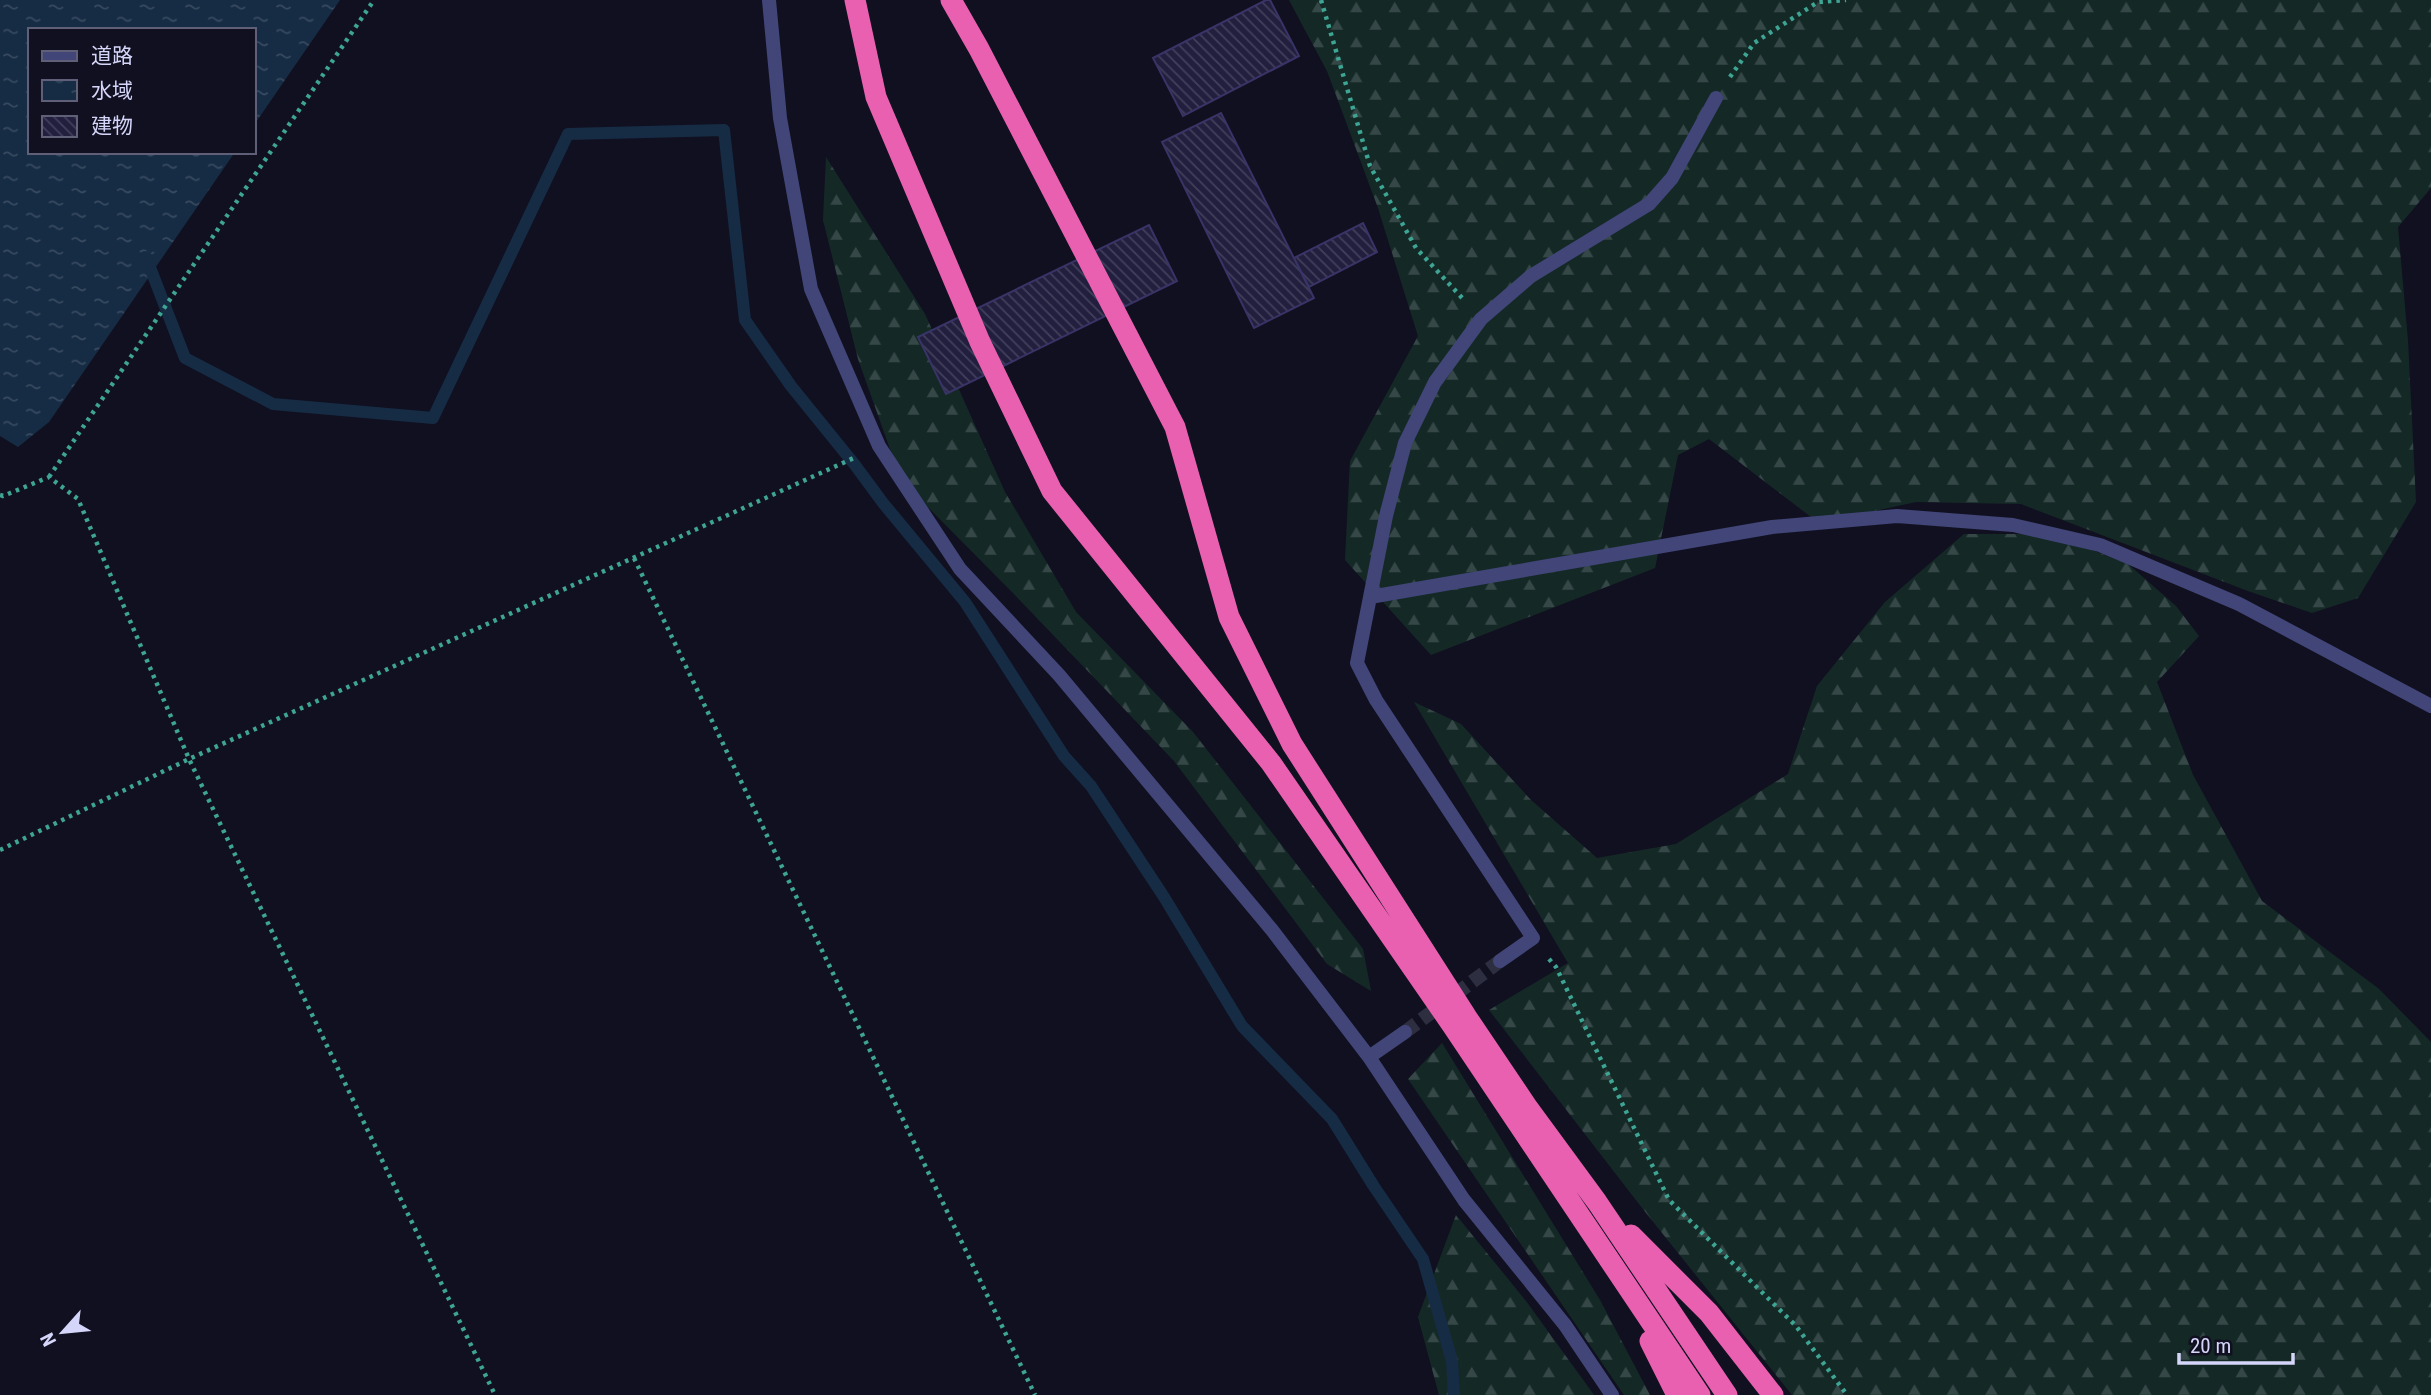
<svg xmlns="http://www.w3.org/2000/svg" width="2431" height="1395" viewBox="0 0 2431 1395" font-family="'Roboto Condensed','Noto Sans JP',sans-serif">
<defs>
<pattern id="forest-firs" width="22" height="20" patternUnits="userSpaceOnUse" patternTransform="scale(1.75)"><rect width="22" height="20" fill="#142926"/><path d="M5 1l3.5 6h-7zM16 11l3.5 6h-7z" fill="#354746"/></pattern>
<pattern id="water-ripples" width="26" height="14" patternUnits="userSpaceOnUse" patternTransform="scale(1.75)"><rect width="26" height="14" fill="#162c44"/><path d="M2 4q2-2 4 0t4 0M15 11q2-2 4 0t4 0" fill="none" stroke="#374a60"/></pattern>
<pattern id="building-back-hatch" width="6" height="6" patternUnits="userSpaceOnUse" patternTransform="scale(1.75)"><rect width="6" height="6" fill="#221f3e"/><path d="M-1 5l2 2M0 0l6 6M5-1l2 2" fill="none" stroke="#413f5b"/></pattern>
</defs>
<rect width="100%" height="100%" fill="#111020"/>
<path fill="url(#forest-firs)" d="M1289,0H2431V188L2398,227L2408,341L2416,502L2358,598L2312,613L2248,591L2021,504L1916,502L1819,523L1709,439L1678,455L1655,568L1431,655L1345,560L1350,461L1418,336L1378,208L1327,71Z
M826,157L925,314L1005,492L1076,612L1193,732L1363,949L1371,991L1327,964L1174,761L1011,591L901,480L858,359L823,220Z
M1964,534H2051L2128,564L2176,606L2199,636L2157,682L2193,775L2262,901L2379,989L2431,1042V1395H1792L1646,1213L1489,1010L1568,963L1414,702L1461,724L1531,800L1597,858L1676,844L1788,774L1817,686L1885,602Z
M1442,1043L1600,1300L1650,1395H1624L1408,1079Z
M1456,1215L1526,1301L1594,1395H1439L1418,1317Z"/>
<path fill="url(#water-ripples)" d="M0,0H340L254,125V30H30V152H235L49,422L18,447L0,436Z"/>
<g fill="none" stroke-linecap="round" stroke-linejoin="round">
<path stroke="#162c44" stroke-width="12" d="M146,257L185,358L273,404L433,418L568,134L724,130L745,320L791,386L855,465L883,503L965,602L1064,756L1091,786L1164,897L1242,1026L1332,1119L1373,1185L1423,1259L1452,1361L1454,1395"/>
</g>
<path fill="url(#building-back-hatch)" stroke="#393467" stroke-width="2" d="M1266,0H1270L1299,56L1183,116L1153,58Z
M1221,113L1314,298L1254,328L1162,142Z
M1363,223L1377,252L1309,287L1294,258Z
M1149,225L1177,281L946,394L918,337Z"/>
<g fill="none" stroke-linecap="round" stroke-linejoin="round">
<path stroke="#2e2e41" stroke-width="14" stroke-dasharray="14 7" stroke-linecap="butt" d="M1405,1032L1500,961"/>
<path stroke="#3ea493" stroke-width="4.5" stroke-dasharray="3.5 5" stroke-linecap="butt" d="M1321,0L1370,166L1416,248L1464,300
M1730,77L1754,43L1818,2L1846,0
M49,477L374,0
M0,495L3,496L49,477L78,499L189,759L495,1395
M634,558L1035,1395
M0,850L189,759L856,457
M1549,959L1556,967L1669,1200L1796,1326L1847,1395"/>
<path stroke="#414578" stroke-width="14" d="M769,0L780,118L811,289L879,446L960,569L1059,675L1272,930L1369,1057L1464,1200L1565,1325L1612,1395
M1370,597L1772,527L1897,516L2013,525L2100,545L2239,604L2431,706
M1500,961L1533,938L1376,700L1357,663L1386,516L1405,443L1435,382L1481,319L1531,276L1649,204L1672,178L1716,98
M1369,1057L1405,1032"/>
<path stroke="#e960b0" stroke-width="21" d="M855,0L876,97L980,342L1052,491L1271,763L1452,1025L1700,1395
M951,0L979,49L1175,427L1229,617L1292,744L1466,1016L1528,1108L1597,1202L1727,1395
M1631,1235L1709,1313L1773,1395
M1650,1341L1677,1395"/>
</g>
<rect x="28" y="28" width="228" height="126" fill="#111020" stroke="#5f5f77" stroke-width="2"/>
<rect x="42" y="51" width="35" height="10" fill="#414578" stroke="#5f5f77" stroke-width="2"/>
<text x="91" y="63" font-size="21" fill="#d5d5f9">道路</text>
<rect x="42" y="80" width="35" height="21" fill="url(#water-ripples)" stroke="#5f5f77" stroke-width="2"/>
<text x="91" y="98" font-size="21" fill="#d5d5f9">水域</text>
<rect x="42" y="116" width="35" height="21" fill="url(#building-back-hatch)" stroke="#5f5f77" stroke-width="2"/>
<text x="91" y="133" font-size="21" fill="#d5d5f9">建物</text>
<g transform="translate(63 1332) rotate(243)" stroke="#111020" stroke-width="5" paint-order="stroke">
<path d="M0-5L12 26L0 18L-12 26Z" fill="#d5d5f9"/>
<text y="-10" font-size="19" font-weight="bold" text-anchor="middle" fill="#d5d5f9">N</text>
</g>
<path d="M2179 1353v10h114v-10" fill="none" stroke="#d5d5f9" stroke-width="3.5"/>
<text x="2190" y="1353" font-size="21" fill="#d5d5f9" stroke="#111020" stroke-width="5" paint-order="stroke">20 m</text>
</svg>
